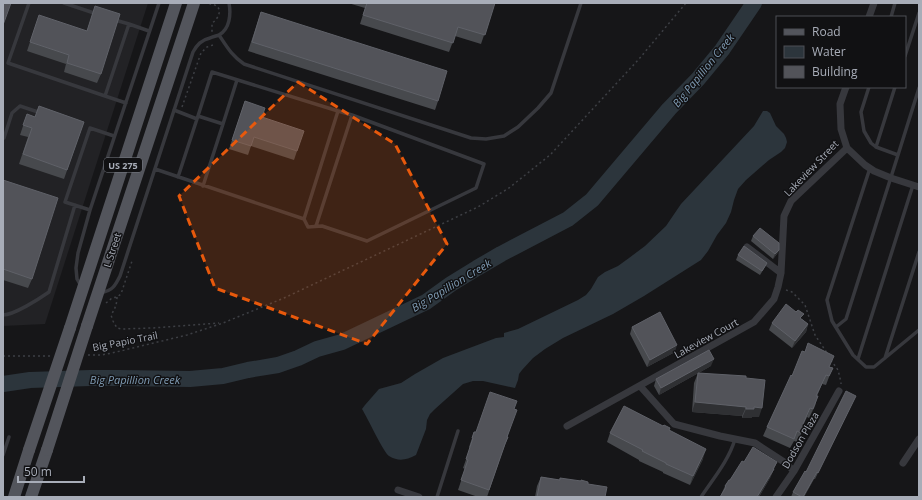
<svg xmlns="http://www.w3.org/2000/svg" width="922" height="500" viewBox="0 0 922 500" font-family="'Open Sans',sans-serif">
<rect width="100%" height="100%" fill="#161618"/>
<path fill="#222225" d="M3,3H148L45,324L3,326Z"/>
<path fill="#2c353c" d="M763,111H767L770,113L776,126L784,134L786,138L787,142L785,148L781,152L769,160L746,180L738,189L734,200L731,212L726,223L717,235L708,251L701,260L644,296L613,314L563,338L545,349L533,358L522,370L519,374L518,380L515,388L483,381H473L463,384L435,409L430,414L427,420L426,429L416,455C406,460 399,462 389,456C384,453 367,417 362,409L365,405L379,389L401,383L415,374L443,358L496,338L504,337V333L518,329L578,300L586,295L591,289L598,277L605,272L618,266L629,258L645,246L666,226L681,204L754,126Z"/>
<g fill="none" stroke-linecap="round" stroke-linejoin="round">
<path stroke="#2c353c" stroke-width="16" d="M3,384L30,380L90,378H118L190,379L223,376L248,370L278,365L298,358L317,349L342,342L426,302L451,284L477,268L501,254L568,219L592,200L669,109L698,79L722,50L754,3"/>
<path stroke="#3d3f44" stroke-width="1.5" stroke-dasharray="2 3" stroke-linecap="butt" d="M210,3V4C224,5 220,18 212,23V32
M182,107L201,53L207,47L213,45V44
M786,290L792,292L805,305L815,335L827,353
M117,297C117,304 115,309 111,315L113,321L117,328L122,329L152,328L219,323
M106,303L112,298L117,297L121,294L132,261
M88,355H101L112,353L187,335L223,323L284,298L478,207L509,188L550,155L639,59L686,3
M3,356H50
M831,360L838,370L841,382V384"/>
<path stroke="#37383d" stroke-width="3.5" d="M29,3L8,63L105,96
M64,3L97,14
M891,17L895,3
M115,20L129,24
M219,35C227,47 232,56 244,64L471,138L486,139L504,136L518,127L538,108L551,93L581,3
M905,56L919,13
M126,103L105,96L129,24L149,31
M338,111L352,115
M198,116L223,124L237,80
M4,138L12,113L20,106L41,113
M876,147L895,87
M898,155L919,88
M870,168L827,300L832,321L853,355L866,367H874L919,330
M155,169L304,219L338,111L212,72L197,119L174,110
M178,177L197,119
M203,186L223,124
M90,210L65,202L90,128L114,136
M304,219L308,227L322,226L367,241L476,188L484,164L352,115L316,226
M81,286L77,279L76,268L78,253L90,210L159,3
M101,293C113,290 115,286 120,276L193,52C197,45 201,40 210,38C212,37 216,36 219,35C230,29 231,14 229,3
M3,315C14,315 39,299 49,292L75,205
M836,327L846,319L898,155L876,147L871,143L864,131L861,112L869,87
M885,358L919,252
M858,359L913,185
M3,455L9,437
M437,497L458,431
M701,497C713,479 729,460 735,439"/>
<path stroke="#37383d" stroke-width="7" d="M869,17L874,3
M846,87L840,104L841,129L847,148L865,165L874,171L891,178L919,187
M747,247L781,273
M640,386L674,424L720,436L755,443L784,462L794,471
M567,426L754,322L774,299L778,287L781,273L784,216L791,201L847,148
M903,463L919,439
M398,490L419,497
M776,497L794,471L839,391"/>
<path stroke="#53555c" stroke-width="12" d="M87,326L194,3
M70,328L176,3
M14,497L29,450
M31,497L47,450"/>
<path stroke="#53555c" stroke-width="12" d="M29,450L70,328
M47,450L87,326"/>
</g>
<path fill="#47494d" d="M348,3H495L481,44L455,36L449,52L360,24L365,8Z
M95,6L101,74L97,83L64,72L66,64L27,51L36,24L87,31Z
M261,12L438,101L435,110L248,51Z
M245,101L297,151L294,160L251,146L248,155L229,149Z
M39,106L84,122L64,179L19,164L28,137L20,135L27,114L35,117Z
M3,180L32,279L28,288L3,280Z
M753,236L779,250L777,254L773,259L751,241Z
M738,255L767,263L765,267L760,275L736,260Z
M802,319L808,324L806,332L792,348L769,330L772,323Z
M632,327L675,352L647,367L630,334Z
M711,366L659,395L654,386L656,379Z
M830,367L833,368L829,377L826,385L822,384L817,396L815,406L809,418L807,417L803,425L801,434L797,442L794,441L790,448L763,436L767,427L792,376Z
M698,373L746,378L759,417H752L751,418H742V416L692,412L694,383Z
M856,396L853,402L815,479H814L804,497H791L793,492Z
M514,409L507,437H508L502,453L487,497H478L458,490L465,469L463,468L470,448L469,447L474,432H476Z
M669,430L703,459L690,485L663,473V472L639,461V460L607,442L610,433Z
M744,462H777L770,478L759,497H720L725,486Z
M541,477L559,480L560,478L588,484L605,497H535L537,486Z"/>
<path fill="#2f3033" d="M779,250L777,254L773,259L775,254Z
M808,324L806,332L792,348L795,341Z
M677,345L675,352L647,367L650,360Z
M714,359L711,366L659,395L661,388Z
M826,375L822,384L813,405L816,396Z
M818,396L815,406L809,418L813,409Z
M695,402L746,407L742,416L692,412Z
M754,407L762,408L759,417H752L751,418H742L746,409Z
M810,408L807,417L799,434L803,424Z
M706,449L703,459L690,485L693,476Z
M777,462L770,478L759,497H757Z
M817,472L814,479L804,497H803Z"/>
<path fill="#525359" stroke="#5f6168" d="M3,3H11L3,25Z
M367,3H495L485,35L458,27L453,43L363,15Z
M95,6L120,14L101,74L67,63L69,55L30,42L39,15L87,31Z
M261,12L447,71L438,101L252,42Z
M245,101L265,108L262,117L304,131L297,151L254,137L251,146L232,140Z
M39,106L84,122L67,170L23,154L32,128L23,125L27,114L35,117Z
M3,180L58,198L32,279L3,269Z
M760,228L779,243V250L775,254L753,236Z
M744,246L767,263L762,271L738,255Z
M786,304L796,312L798,310L804,314L800,318L808,324L795,341L772,323Z
M660,312L677,345L650,360L632,327Z
M808,343L834,356L829,367L833,368L829,376L826,375L816,396H818L813,409L810,408L803,424L804,425L801,433L797,431L794,439L767,427L791,375L792,376L802,351L805,352Z
M709,350L714,359L661,388L656,379Z
M698,373L746,376V378L765,380L762,408L754,407V409H746V407L695,402Z
M846,391L856,396L818,473L817,472L803,497H802L793,492L805,471L806,472Z
M490,392L517,401L514,409L517,410L507,437H508L505,444L489,490L461,480L468,460L466,459L473,438H472L474,432H476Z
M624,406L663,426L664,425L670,428L669,430L706,449L693,476L666,464V463L642,451L643,450L610,433Z
M753,447L777,462L773,469H774L757,497H720L726,487L725,486L729,480H730L742,461L744,462Z
M541,477L560,480V478L581,481V480L588,482V484L607,487L605,497H537Z"/>
<path fill="#e8590c" fill-opacity="0.2" stroke="#e8590c" stroke-width="3" stroke-dasharray="8 5" stroke-linejoin="round" d="M298,82L395,144L447,244L367,344L215,288L179,196Z"/>
<g text-anchor="middle" dominant-baseline="central" stroke-width="3" stroke-linejoin="round" paint-order="stroke">
<rect fill="#111113" stroke="#7b7e86" stroke-width="1" x="104" y="158" width="38" height="14" rx="3"/>
<g font-size="9" font-weight="bold" fill="#a8adb8">
<text x="123" y="165">US 275</text>
</g>
<g font-size="10" fill="#a8adb8" stroke="#111113">
<text transform="translate(811 168) rotate(-46)">Lakeview Street</text>
<text transform="translate(112 250) rotate(-72)">L Street</text>
<text transform="translate(706 338) rotate(-29)">Lakeview Court</text>
<text transform="translate(125 341) rotate(-11)">Big Papio Trail</text>
<text transform="translate(800 440) rotate(-60)">Dodson Plaza</text>
</g>
<g font-size="11" font-style="italic" fill="#7f9bb3" stroke="#111113">
<text transform="translate(703 70) rotate(-51)">Big Papillion Creek</text>
<text transform="translate(451 285) rotate(-31)">Big Papillion Creek</text>
<text x="135" y="379">Big Papillion Creek</text>
</g>
</g>
<rect width="922" height="500" fill="none" stroke="#a8adb8" stroke-width="8"/>
<rect x="776" y="16" width="130" height="72" fill="#111113" stroke="#4d4f55"/>
<rect x="784" y="29" width="20" height="6" fill="#53555c" stroke="#4d4f55"/>
<text x="812" y="36" font-size="12" fill="#a8adb8">Road</text>
<rect x="784" y="46" width="20" height="12" fill="#2c353c" stroke="#4d4f55"/>
<text x="812" y="56" font-size="12" fill="#a8adb8">Water</text>
<rect x="784" y="66" width="20" height="12" fill="#525359" stroke="#4d4f55"/>
<text x="812" y="76" font-size="12" fill="#a8adb8">Building</text>
<path d="M18 476v6h66v-6" fill="none" stroke="#a8adb8" stroke-width="2"/>
<text x="24" y="476" font-size="12" fill="#a8adb8" stroke="#111113" stroke-width="3" paint-order="stroke">50 m</text>
</svg>
